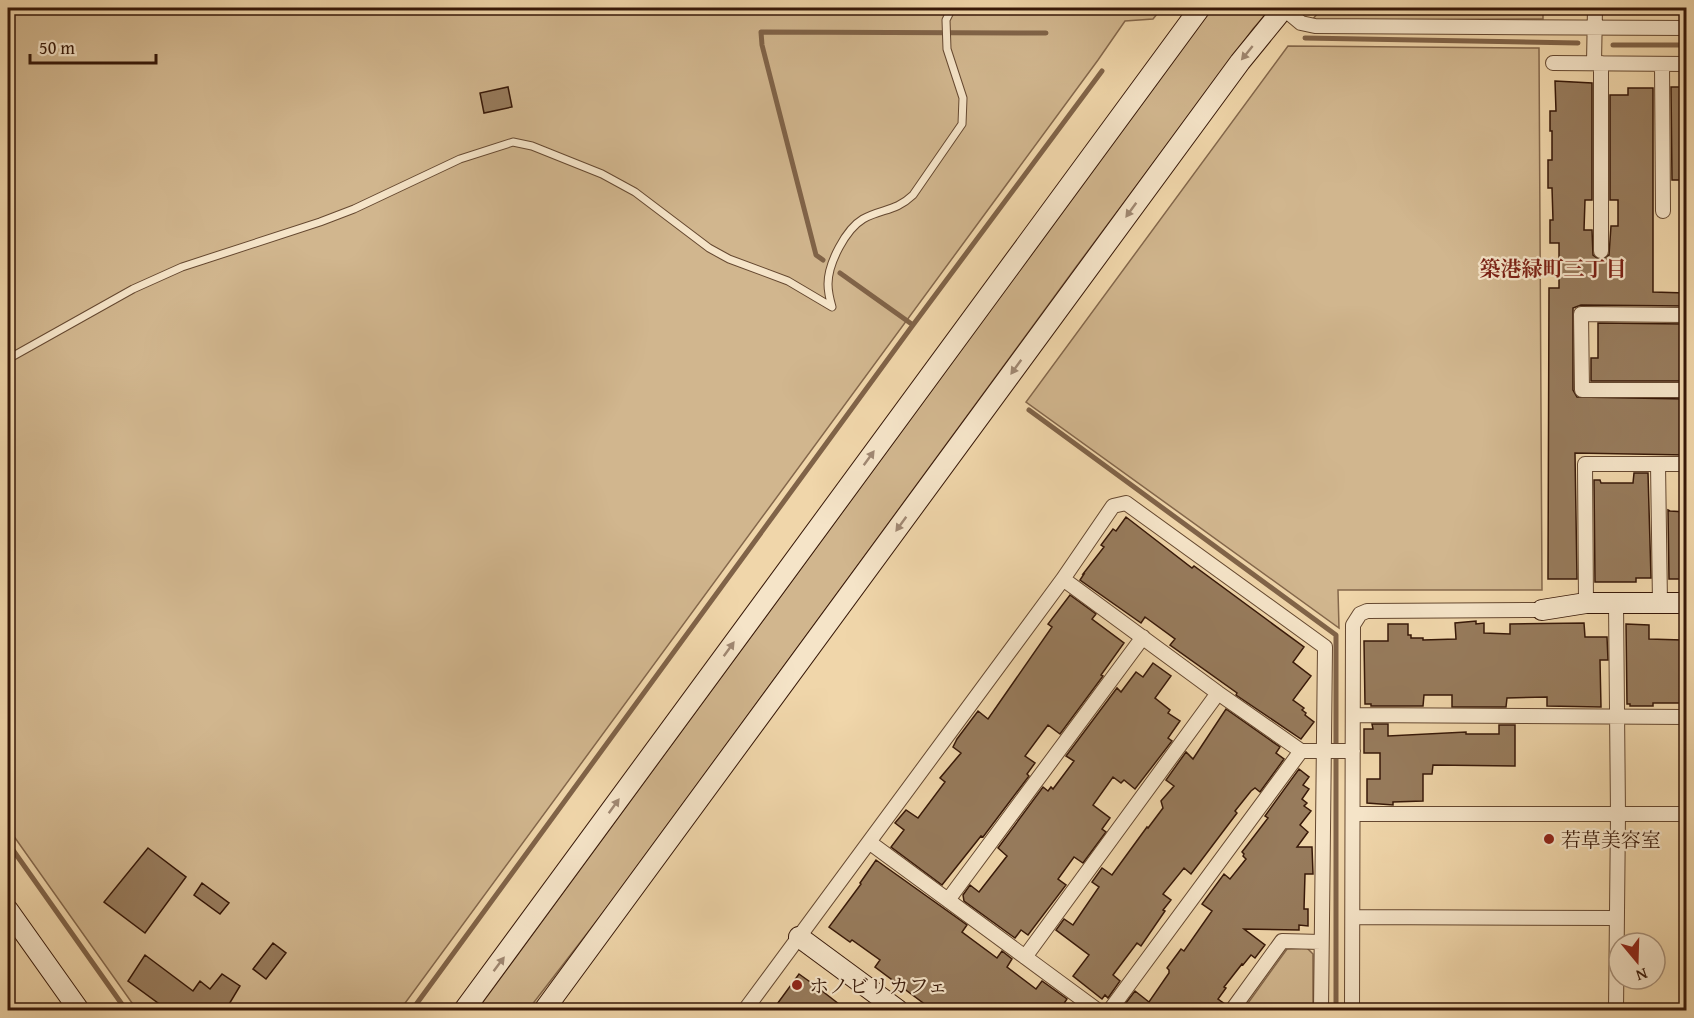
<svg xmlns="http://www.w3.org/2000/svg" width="1694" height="1018" viewBox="0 0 1694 1018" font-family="'Gentium Book Plus','Noto Serif JP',serif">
<rect width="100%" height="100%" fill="#f0d6aa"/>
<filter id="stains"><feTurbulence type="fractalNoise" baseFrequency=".00333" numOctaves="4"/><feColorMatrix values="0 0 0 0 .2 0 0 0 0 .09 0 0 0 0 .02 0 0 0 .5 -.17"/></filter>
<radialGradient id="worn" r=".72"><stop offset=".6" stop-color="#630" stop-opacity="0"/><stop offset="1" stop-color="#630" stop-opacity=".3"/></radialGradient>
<path fill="#d1b68e" stroke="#84674b" stroke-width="1.5" d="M8,8H1162L1153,19L1125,21L1098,60L400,1010H137L8,828Z
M1212,8H1271L1253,29L1076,267L609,905L528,1010H477Z
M1322,8H1543V19L1312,20Z
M1288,46L1539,48L1542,590H1338L1339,628L1026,402Z
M1307,948L1313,954V1010H1243L1287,949Z"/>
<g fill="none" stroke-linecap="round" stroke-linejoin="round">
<path stroke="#806348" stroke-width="5" d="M1305,38L1578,43
M1613,45H1686
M823,260L816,255L762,45L761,32L1046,33
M840,273L913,325
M1029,410L1336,635V1010
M8,843L126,1010
M412,1010L910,329L1102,71"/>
</g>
<path fill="#977b5c" stroke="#371808" stroke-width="1.5" d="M1555,81L1592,83V200H1585L1584,230H1592L1593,255L1600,260L1609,255L1611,226H1618V200H1610V95H1628V88H1653V292L1686,293V306L1581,305L1573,308V390L1577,397L1686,399V455L1575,453L1577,579H1548L1549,288H1559V243H1550V220H1553L1552,188H1548V160H1552V131H1550V111H1556Z
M508,87L512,107L484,113L480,93Z
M1671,87H1686V180H1672Z
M1598,323L1684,324V335H1686V381H1591V358H1598Z
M1634,473H1648L1651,578H1636V582H1595L1594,480H1600L1601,483H1633Z
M1668,510L1670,511L1686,512V579H1669Z
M1126,517L1192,568L1194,566L1304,647L1293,662L1311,676L1293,700L1304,708L1302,710L1306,713L1305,715L1314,722L1301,739L1236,695L1237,693L1170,645L1175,639L1145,617L1141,623L1080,580L1084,574H1083L1104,547L1101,545L1113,529L1116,531Z
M1070,595L1096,614L1092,619L1124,643L1101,675L1103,676L1060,734L1048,725L1025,756L1035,763L1027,774L1029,776L983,837L981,836L942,885L891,847L904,830L895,823L906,810L918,818L945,782L940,778L961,753L953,747L957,739L978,711L988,719L1052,627L1048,624Z
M1476,621V624L1484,623V633L1510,634V624L1584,623L1585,637H1607L1608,660H1600L1601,707L1547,706V697L1507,698L1506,707H1452V695H1424L1423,706H1371V704H1365L1364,641H1388V624H1408V635H1411V638H1423V640L1456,639L1455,623Z
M1626,624L1649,625V639L1682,640V643H1685L1684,703H1653V706H1630V704H1627Z
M1153,663L1171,676L1155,698L1170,710L1168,713L1180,721L1168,738L1172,741L1135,789L1124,780L1121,783L1113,777L1093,805L1110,818L1102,829L1106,832L1083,863L1074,857L1058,879L1066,885L1028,935L1021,930L1015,938L964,901L963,895L970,885L979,892L1007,856L998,848L1043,787L1048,791L1051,787L1053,789L1074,761L1066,756L1117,688L1121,692L1136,672L1143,677Z
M1226,709L1280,747L1276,753L1284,759L1260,792L1255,788L1251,791L1235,811L1237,813L1191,874L1184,868L1163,894L1171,900L1163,910L1165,911L1141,946L1137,943L1113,975L1120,981L1108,998L1105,995L1102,999L1073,976L1089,955L1056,930L1064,919L1073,925L1099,887L1092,882L1102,868L1112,875L1147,827L1148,828L1163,808L1161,801L1174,786L1166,780L1186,752L1193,759Z
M1372,724H1388V736L1466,732V734H1499V725H1515V766L1433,765L1432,774H1423V801L1393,802V805L1367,803V779H1380V753H1364V729H1373Z
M1299,769L1309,777L1303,785L1309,789L1302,799L1307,803L1304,806L1311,811L1300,825L1308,832L1297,847H1312L1313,874H1305L1304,909H1308V926L1299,925V930L1244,929L1265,945L1255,958L1251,955L1243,965L1242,964L1224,987L1226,988L1218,999L1225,1004L1223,1011H1125L1122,1008L1135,991L1149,1002L1169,973V970L1167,968L1181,949L1184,951L1212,911L1202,904L1224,874L1230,879L1246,859L1243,856L1244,854L1242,852L1268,818L1265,816Z
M148,848L186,877L145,933L104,902Z
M876,860L967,925L962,932L997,958L1002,951L1012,959L1007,967L1036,989L1042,981L1067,999L1059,1011H945L939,1005L934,1011L875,967L880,960L852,940L850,942L829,927L861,884L860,883Z
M202,883L229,903L220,914L194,895Z
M273,943L286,953L266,979L253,969Z
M145,955L193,991L200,981L210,989L222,974L240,986L225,1011H169L128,981Z
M799,974L813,984L848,1011H772Z"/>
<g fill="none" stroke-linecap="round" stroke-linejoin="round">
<defs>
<path id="lane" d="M8,359L133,289L182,267L320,222L354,209L460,159L513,142L532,146L602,174L635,192L709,248L729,259L788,281L832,307C830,300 828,291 828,284C828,263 846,229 863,219C883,208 895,212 913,195L962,124L963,98L947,49L946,20L952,8"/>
<path id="street" d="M1283,8L1301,23L1315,26L1686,28
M1553,63L1686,64
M1594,63L1595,8
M1662,64L1663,211
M1601,251V63
M1686,315L1581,314L1582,390H1686
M1658,464L1660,603
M1063,579L1218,693L1301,751
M1586,603L1585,464H1686
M1616,603L1618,814L1616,1010
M1353,715L1686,717
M1353,814H1686
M869,842L1097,1010
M948,900L1143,637
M1353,917L1617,918
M1025,957L1218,693
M745,1010L1063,579L1113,506L1126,503L1325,647L1321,1010
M1110,1010L1301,751H1353
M1232,1010L1282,941L1321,942
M1352,1010L1353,625L1360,614L1367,611L1542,610"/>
<path id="secondary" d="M1542,610L1586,603H1686
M8,910L79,1010
M799,937L898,1010
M464,1010L1200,8
M544,1010L1240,62L1284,8"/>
</defs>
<use href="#lane" stroke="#654830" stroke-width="9"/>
<use href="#street" stroke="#654830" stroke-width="16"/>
<use href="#secondary" stroke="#371808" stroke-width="22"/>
<use href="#lane" stroke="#f5e4c8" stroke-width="7"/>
<use href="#street" stroke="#f5e4c8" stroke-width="14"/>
<use href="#secondary" stroke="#f5e4c8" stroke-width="20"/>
</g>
<defs><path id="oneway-solid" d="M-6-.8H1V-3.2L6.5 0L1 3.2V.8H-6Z" transform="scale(1.5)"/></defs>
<g fill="#a08872">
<use href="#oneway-solid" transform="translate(1247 53) rotate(129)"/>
<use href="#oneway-solid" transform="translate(1131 210) rotate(126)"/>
<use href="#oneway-solid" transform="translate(1016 367) rotate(126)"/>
<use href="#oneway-solid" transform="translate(869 458) rotate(-54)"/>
<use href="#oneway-solid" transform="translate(901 524) rotate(126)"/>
<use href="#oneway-solid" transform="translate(729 649) rotate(-54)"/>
<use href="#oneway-solid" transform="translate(614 806) rotate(-54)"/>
<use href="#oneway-solid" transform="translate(499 964) rotate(-53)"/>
</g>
<g fill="#8f2418" stroke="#f5e4c8" stroke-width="2">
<circle cx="1549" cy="839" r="6"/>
<circle cx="797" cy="985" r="6"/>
</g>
<g text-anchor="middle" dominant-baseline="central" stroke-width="4.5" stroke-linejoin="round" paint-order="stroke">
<g font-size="20" fill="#371808" stroke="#f5e4c8" text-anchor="start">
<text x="1561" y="839">若草美容室</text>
<text x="809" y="985">ホノビリカフェ</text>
</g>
<g font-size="21" font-weight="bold" fill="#7a1f14" stroke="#f5e4c8">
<text x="1553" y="268">築港緑町三丁目</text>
</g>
</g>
<rect width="1694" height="1018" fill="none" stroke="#f0d6aa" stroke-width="30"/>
<rect x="9" y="9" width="1676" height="1000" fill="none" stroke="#371808" stroke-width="3"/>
<rect x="15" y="15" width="1664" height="988" fill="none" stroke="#371808" stroke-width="1.5"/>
<g transform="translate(1637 961) rotate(161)"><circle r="28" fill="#f5e4c8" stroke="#a9927b" stroke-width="1.5"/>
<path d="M0-4.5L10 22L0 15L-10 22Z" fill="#8f2418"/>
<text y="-9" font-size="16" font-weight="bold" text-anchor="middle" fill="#371808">N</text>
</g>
<path d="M30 54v9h126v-9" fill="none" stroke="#371808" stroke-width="3"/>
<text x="39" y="54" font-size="18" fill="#371808" stroke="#f5e4c8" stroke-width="4.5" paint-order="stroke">50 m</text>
<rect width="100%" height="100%" filter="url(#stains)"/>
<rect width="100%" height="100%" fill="url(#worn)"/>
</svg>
